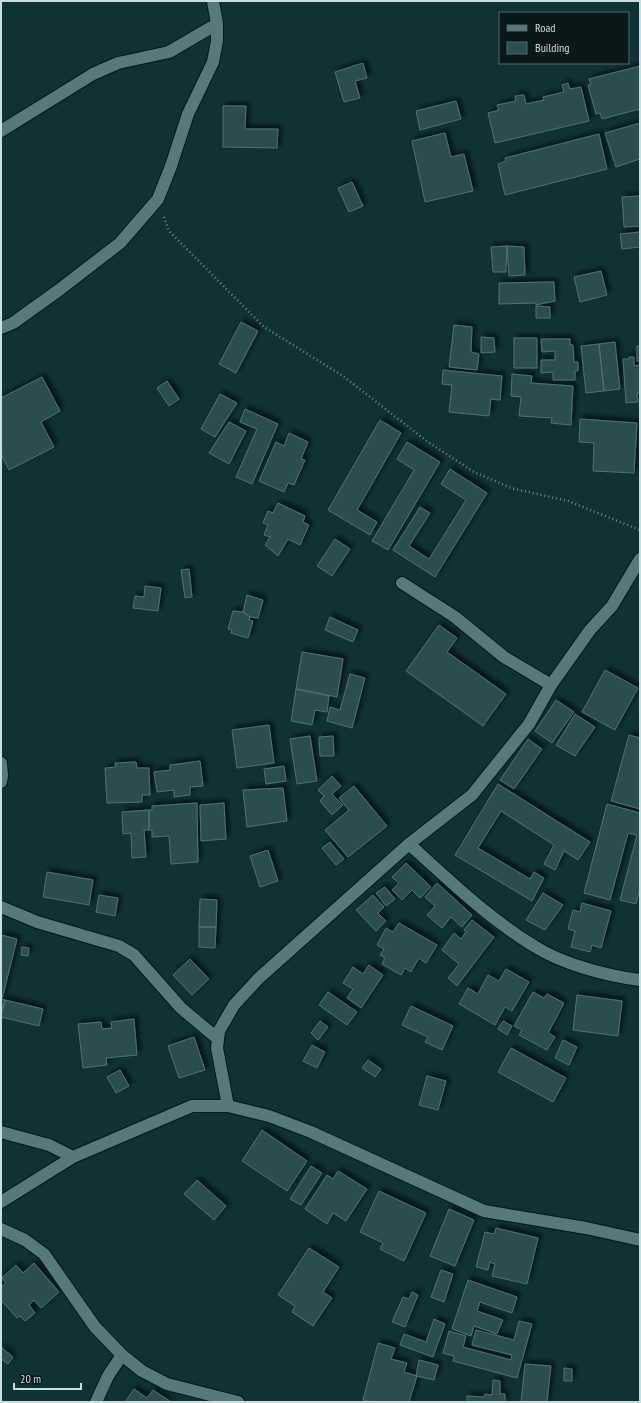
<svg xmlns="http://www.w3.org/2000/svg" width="641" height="1403" viewBox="0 0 641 1403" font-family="'PT Sans Narrow',sans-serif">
<defs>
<filter id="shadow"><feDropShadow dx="3.5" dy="-3.5" stdDeviation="2" flood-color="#0009"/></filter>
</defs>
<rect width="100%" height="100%" fill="#0f3234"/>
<path fill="#2c4e50" stroke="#4f7173" filter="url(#shadow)" d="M363,63L367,78L355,81L360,98L344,102L335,72Z
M640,66V109L602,119L600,113L596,114L588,85H591L589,79Z
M568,83L570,89L581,87L589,121L495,143L488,113L499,110L497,105L516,101L515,96L524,95L526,104L544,100L543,97L564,92L562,85Z
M456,101L461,119L420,130L416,111Z
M223,106H246L245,129H278L277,148L223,147Z
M640,123V159L616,167L605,133Z
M445,133L451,157L464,154L473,191L425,202L412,141Z
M599,134L607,169L505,195L498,164L506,161L505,158Z
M352,182L363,206L349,212L338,188Z
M640,196V226L624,227L622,197Z
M640,232V247L622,249L620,234Z
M507,246L506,272H493L491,247Z
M507,246L524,247L525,275L509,276Z
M601,271L607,295L580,302L574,277Z
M554,282L555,301L536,305V303L499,304V283Z
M536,306L550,307V318H536Z
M241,322L258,331L236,373L219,364Z
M454,325L472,327L471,352L479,354L477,370L449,367Z
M481,337L494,338L495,352L481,353Z
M514,338H537V368H514Z
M541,339H570V345H573L574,362H578V371H575V380H553V372L541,373V360H555V351L542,352Z
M615,342L620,389L604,391L599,344Z
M599,344L604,391L586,393L581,346Z
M637,346H640V361H637Z
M629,357H634V366L640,365V393H637L638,402L626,403L623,359H629Z
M443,370L502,376L500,400L491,399L489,416L449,412L452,385L442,384Z
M512,374L532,376L531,383L573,386L571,425L551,423L552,418L519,416L521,397L511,396Z
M42,377L60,411L41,422L54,447L9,470L1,454V398Z
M167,381L179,399L169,406L157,388Z
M220,394L237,403L215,437L201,429Z
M245,409L278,424L252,484L236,477L257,429L240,422Z
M580,419L637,423L634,473L593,471L594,443L579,442Z
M380,420L401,433L357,510L377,522L370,535L328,510Z
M229,422L246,431L229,464L209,453Z
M289,433L308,442L301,459L305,460L294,485L288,483L284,492L259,481L276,442L284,446Z
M407,442L440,462L388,550L372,541L414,470L397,459Z
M450,469L487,493L435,577L393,550L420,507L430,513L409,546L429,559L466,500L441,484Z
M278,503L305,516L303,522L309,525L300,545L288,539L278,556L265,545L270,537L264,535L268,525L263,523L268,511L273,513Z
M335,539L350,549L332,576L317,566Z
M189,569L192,597L185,598L181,570Z
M145,586L161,588L158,611L133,608L135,596L144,597Z
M247,595L263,600L258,618L250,617L243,612Z
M233,611L243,612L250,617L249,620L253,621L248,638L231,633L232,630L228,629Z
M330,617L358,630L353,642L325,630Z
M439,625L457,638L447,652L506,694L483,726L406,671Z
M302,652L343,659L337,697L296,689Z
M605,670L638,688L615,730L582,712Z
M350,674L365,678L352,728L327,721L330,707L340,710Z
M296,689L329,696L327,712L315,710L312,725L291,721Z
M556,700L574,712L552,743L535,731Z
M575,714L595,727L575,756L556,745Z
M269,725L274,763L237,768L232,730Z
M629,735L640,738V809L611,801Z
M310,736L317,781L297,784L290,739Z
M333,736L334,756H320L319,737Z
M528,739L542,749L514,789L500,780Z
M200,761L203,786L190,787V795L174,797V790L157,792L154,772L170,770V765Z
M136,762L137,768H149L150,795H142V802L107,803L105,768L116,767L115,763Z
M284,766L286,781L266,784L264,769Z
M332,776L341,786L332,794L343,805L332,815L320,801L324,796L318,790Z
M498,784L590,842L578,860L564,851L555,870L544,864L554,845L501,811L478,848L530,879L534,872L544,878L532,901L455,855Z
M354,786L387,826L348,857L325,830L349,810L339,798Z
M283,788L287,821L247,827L243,790Z
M197,803L198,862L171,864L169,836L152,837V830H149V810H152V806Z
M224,803L226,839L201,841L200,805Z
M607,804L640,813V889L636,904L620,900L637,835L628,833L610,900L584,893Z
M149,810V830H144L146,857L132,858L131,833L123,834L122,812Z
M330,842L344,859L336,865L322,848Z
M268,850L278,881L260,887L250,856Z
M406,863L431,887L420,898L412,890L402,900L392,890L399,883L392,877Z
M47,872L93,880L89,905L43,897Z
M437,883L472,915L462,927L451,917L442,928L427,915L435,906L425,897Z
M385,887L395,899L386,906L376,893Z
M543,893L563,905L545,930L526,920Z
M99,895L118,898L115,916L96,912Z
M373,895L384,907L378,913L386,921L376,931L356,910Z
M200,899L217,900L216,927H199Z
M582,903L611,911L601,948L592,945L590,952L571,947L575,931L568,929L573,910L580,912Z
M472,920L494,937L457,986L448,978L459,964L442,950L454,933L461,939L466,932L464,930Z
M399,923L437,945L426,963L419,958L411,972L405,968L401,975L382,964L385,958L380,955L384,949L377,945L386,928L393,932Z
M199,927H216L215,948L199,947Z
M1,935L17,939L2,999L5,1000L1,1012Z
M22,947L29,948L28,956L21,955Z
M190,959L209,979L192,995L173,975Z
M369,965L383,975L361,1008L347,998L353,989L343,983L353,967L363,974Z
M506,969L529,982L512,1011L505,1007L495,1025L459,1004L468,988L478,994L488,975L499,981Z
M328,992L357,1012L347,1025L319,1005Z
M533,992L544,998L547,994L564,1003L548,1033L555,1037L547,1050L519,1035L522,1030L514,1026Z
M577,995L622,1001L618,1036L573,1030Z
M5,1000L43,1009L39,1026L1,1017Z
M411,1006L453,1026L442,1050L425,1042L428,1037L402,1025Z
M134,1019L137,1055L106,1058L107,1065L83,1068L78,1024L101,1022L102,1029L112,1028L111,1022Z
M320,1021L328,1027L318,1040L311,1033Z
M503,1021L512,1026L507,1035L498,1029Z
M194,1037L205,1070L179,1078L168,1046Z
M563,1040L577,1047L569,1065L555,1058Z
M312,1045L325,1052L317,1068L303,1061Z
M511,1048L566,1078L553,1102L498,1072Z
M368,1060L381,1069L375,1077L362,1068Z
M120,1070L129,1086L116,1093L107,1077Z
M427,1076L446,1081L438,1110L419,1105Z
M262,1130L307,1161L287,1191L242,1161Z
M311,1166L322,1173L301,1205L290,1199Z
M338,1171L367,1189L346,1221L333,1213L327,1224L305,1209L327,1175L333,1179Z
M197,1180L226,1206L214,1220L184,1194Z
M379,1191L426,1213L404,1261L380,1249L383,1243L360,1232Z
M449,1209L474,1220L455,1266L430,1256Z
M496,1228L538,1238L527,1284L492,1276L495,1264L490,1262L488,1270L476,1267L485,1232L494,1234Z
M309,1248L339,1267L323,1292L332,1298L313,1326L292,1312L295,1306L278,1295Z
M34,1263L59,1292L41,1308L34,1300L29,1305L35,1313L25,1321L20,1316L17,1318L1,1300V1287L6,1283L2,1278L16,1265L23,1273Z
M441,1270L453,1274L444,1302L431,1297Z
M468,1280L517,1297L512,1313L480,1302L477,1311L503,1320L497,1334L474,1326L471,1336L452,1329Z
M412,1292L418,1295L405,1327L392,1322L403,1297L409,1299Z
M434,1319L445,1324L433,1357L400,1345L404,1334L426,1342Z
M519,1321L532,1324L517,1378L453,1361L454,1356L443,1353L449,1331L466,1336L463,1347L511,1360L512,1355L472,1345L476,1330L514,1340Z
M378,1343L395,1348L391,1359L407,1363L404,1372L417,1376L409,1402H371L363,1400Z
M1,1347L13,1357L8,1364L1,1359Z
M419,1360L438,1365L434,1380L416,1376Z
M525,1364L551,1366L547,1402H521Z
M564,1368L572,1369V1381H564Z
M493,1380L500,1381V1394H505V1402H467V1396L484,1397L485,1394L492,1395Z
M134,1389L147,1398L153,1390L171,1402H125Z"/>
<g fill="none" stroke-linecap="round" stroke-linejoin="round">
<defs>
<path id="street" d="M1,131L93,74L118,63L169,52L217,24
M1,328L13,323L59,290L120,243L158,199L171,166L188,114L213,62L217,41V24L213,1
M402,583L455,617L504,657L551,685
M1,763L2,775L1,782
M409,844C449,880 488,918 534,946C562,964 607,976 640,980
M1,907L37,922L119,946L134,955L181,1008L218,1039
M228,1106L217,1048L219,1031L234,1005L259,978L409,844L472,795L529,724L551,685L590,630L612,606L640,559
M1,1132L49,1145L73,1157
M1,1202L73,1157L192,1106H228L269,1116L311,1132L484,1211L586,1228L640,1240
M1,1229L25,1240L44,1254L95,1327L122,1355L142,1371L167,1384L238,1402
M96,1402L108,1376L122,1355"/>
</defs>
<use href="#street" stroke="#01181a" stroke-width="14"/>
<path stroke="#6c8789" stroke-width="2.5" stroke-dasharray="1 3" stroke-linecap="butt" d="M164,217L169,231L264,327L343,376L428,442L474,472L511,488L568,501L640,530"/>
<use href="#street" stroke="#56797b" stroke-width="12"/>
</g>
<rect width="641" height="1403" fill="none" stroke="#cbdedf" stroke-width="4"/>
<rect x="499" y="12" width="130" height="52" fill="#091718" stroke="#576768"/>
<rect x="507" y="25" width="20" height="6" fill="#56797b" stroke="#576768"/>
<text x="535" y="32" font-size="12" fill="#cbdedf">Road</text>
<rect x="507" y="42" width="20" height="12" fill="#2c4e50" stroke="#576768"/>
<text x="535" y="52" font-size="12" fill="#cbdedf">Building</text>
<path d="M14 1383v6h67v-6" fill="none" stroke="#cbdedf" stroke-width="2"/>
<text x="20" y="1383" font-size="12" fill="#cbdedf" stroke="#091718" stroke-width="3" paint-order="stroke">20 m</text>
</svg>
